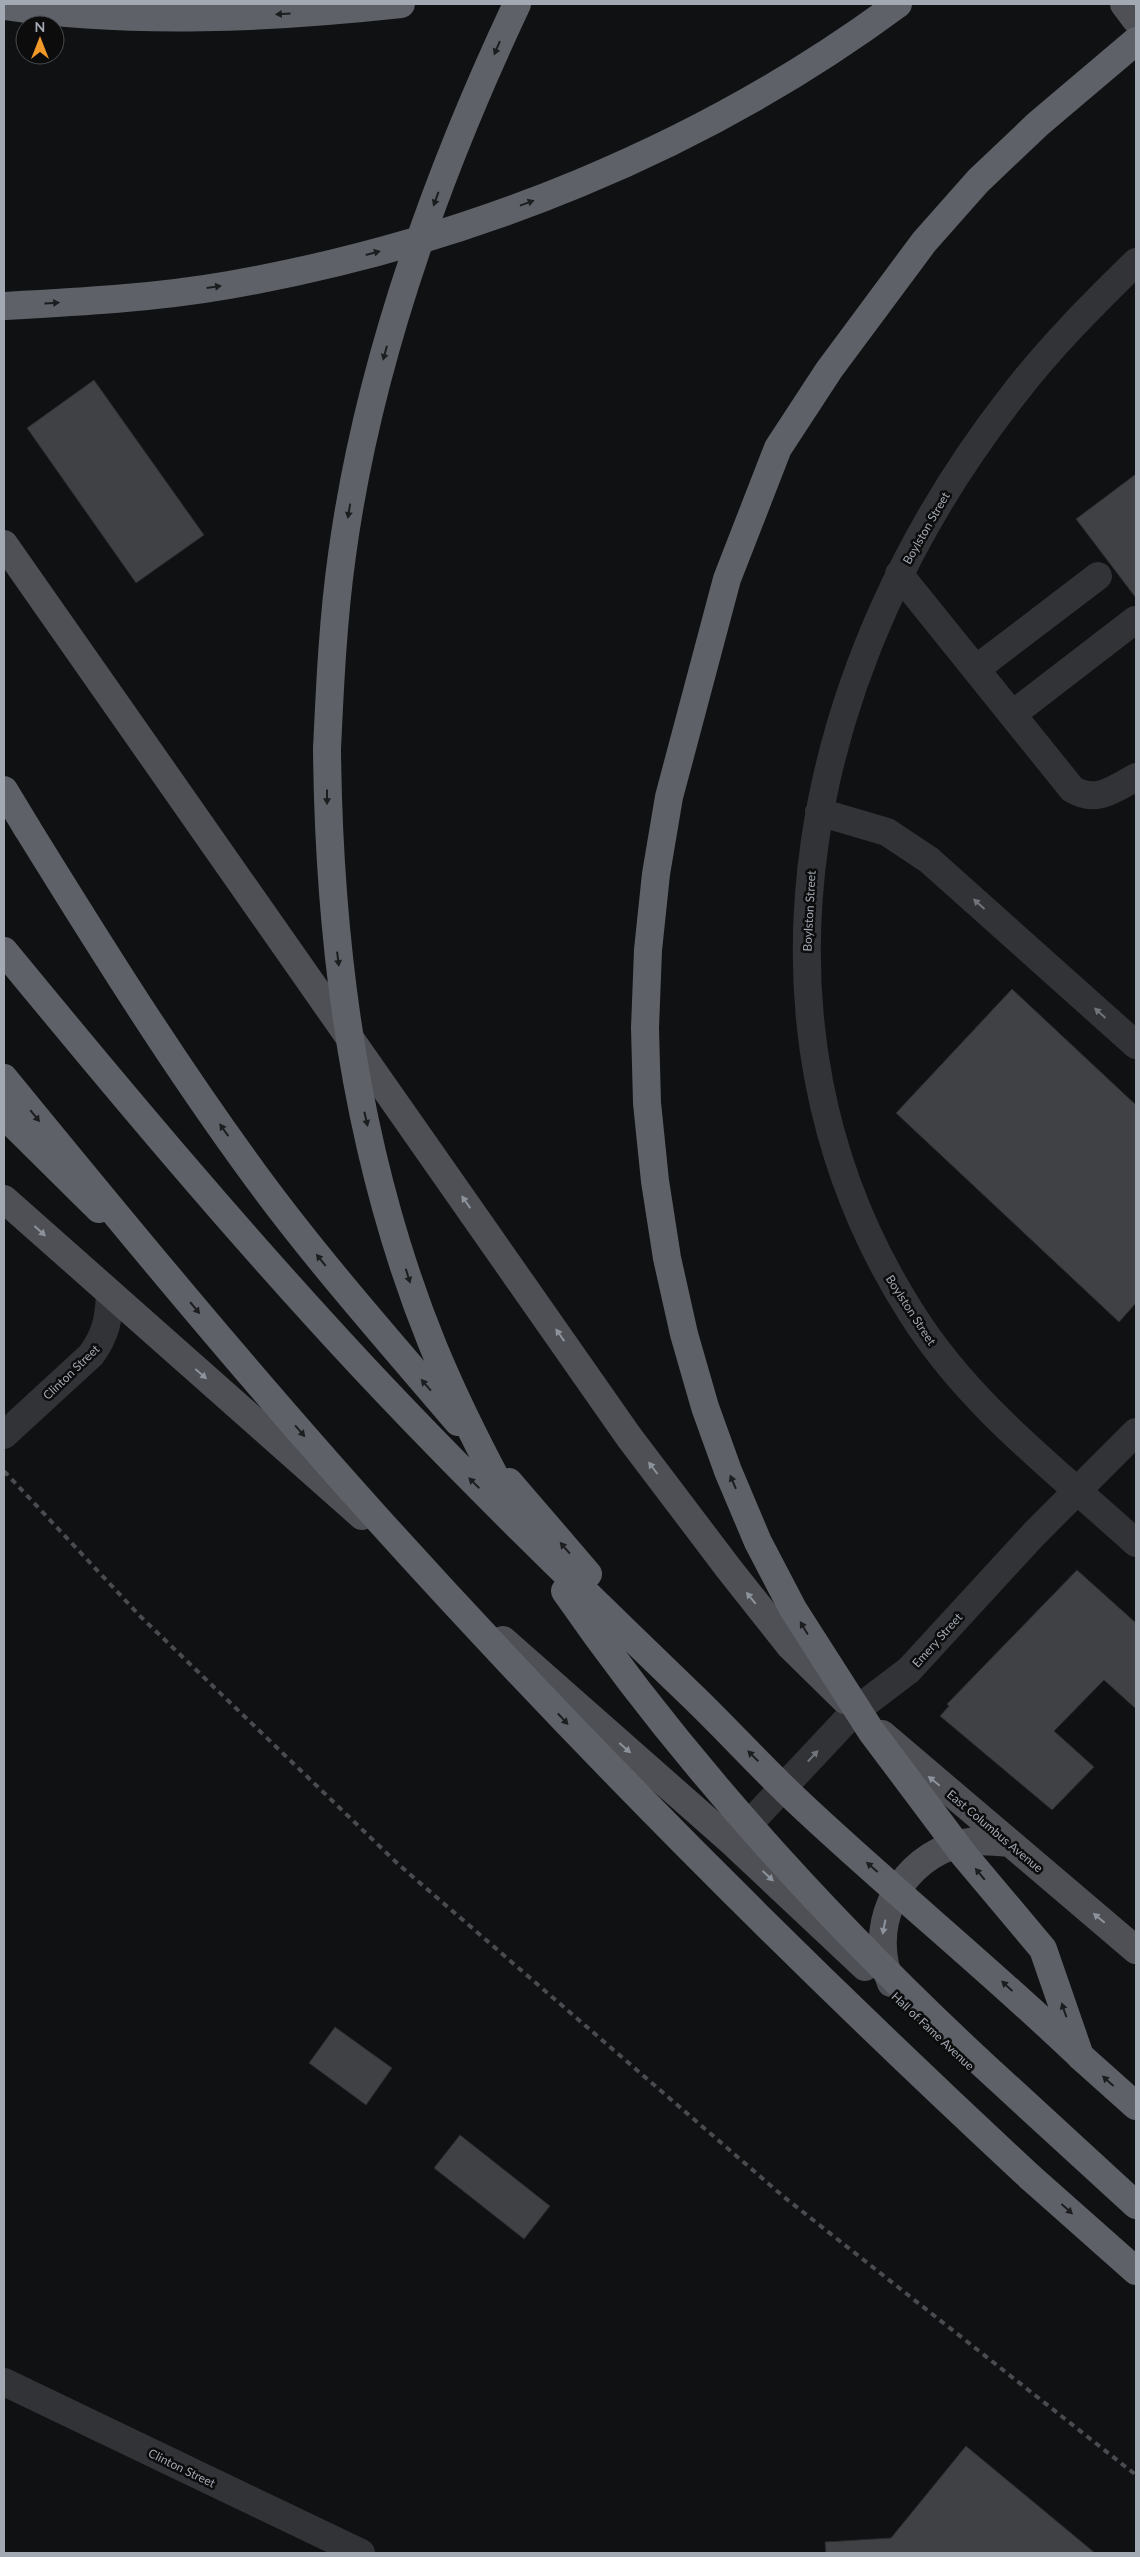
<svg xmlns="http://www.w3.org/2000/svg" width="1140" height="2557" viewBox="0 0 1140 2557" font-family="Lato,sans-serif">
<rect width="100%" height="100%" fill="#101112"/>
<path fill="#3f4145" stroke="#2a2b2e" d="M94,380L204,535L136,583L27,428Z
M1136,474V598L1076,519Z
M1012,989L1136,1105V1303L1119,1322L896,1113Z
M1077,1570L1136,1623V1709L1104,1680L1054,1731L1094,1767L1052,1810L940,1716L949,1706L947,1704Z
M335,2027L392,2068L366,2105L309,2063Z
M460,2135L550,2206L524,2239L434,2168Z
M966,2446L1095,2553H826L825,2542L891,2538Z"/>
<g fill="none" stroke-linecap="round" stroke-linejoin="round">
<path stroke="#323337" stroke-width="28" d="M1136,262C1093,304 1051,346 1014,394C808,656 723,1019 912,1314C970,1406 1057,1471 1136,1543
M899,574L1072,789C1096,804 1114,789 1136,777
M976,669L1098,576
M1013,714L1135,620
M819,812L887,832L929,860L1136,1045
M4,1435L91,1355C106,1335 109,1318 110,1293
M733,1841L855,1711L909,1670L1034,1534L1136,1432
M4,2382L361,2553"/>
<path stroke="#4e5056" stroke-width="28" d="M1124,4L1136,20
M4,544L629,1437L729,1569L790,1646L845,1700
M4,1199L362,1516
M503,1640L732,1842L865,1967
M882,1734L1136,1950
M891,1983C868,1929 895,1868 949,1847C969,1839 990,1841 1010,1843"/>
<path stroke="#5e6168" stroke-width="28" d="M4,6C134,25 271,18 401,4
M327,749C330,684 333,619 342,555C368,364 435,178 517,4
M4,790L27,828
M4,1115L99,1209
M1080,2056L1136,2106
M978,2060L1136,2205
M1030,2177L1136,2271"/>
<path stroke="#494b50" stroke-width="4" stroke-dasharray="6 5" stroke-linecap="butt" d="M4,1471L140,1616L398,1864L784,2197L1136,2475"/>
<path stroke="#5e6168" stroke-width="28" d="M4,306C79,302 155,298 229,285C468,243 702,149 898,4
M327,749C329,951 356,1157 433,1346C456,1402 484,1457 513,1510
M27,828C100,946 173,1063 255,1175C318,1261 389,1341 458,1422
M4,951C120,1092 238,1233 363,1367C467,1478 576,1584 686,1690C723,1725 758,1764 795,1799C887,1886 986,1966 1077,2053
M4,1078C125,1226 247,1374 375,1516C583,1747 803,1966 1030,2177
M509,1482L588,1574
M565,1591C684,1763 825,1917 978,2060
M1080,2056L1043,1949L964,1855L871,1731L793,1609L758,1542L728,1471L705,1407L684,1334L667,1258L655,1181L647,1103L645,1028L648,950L656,874L669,797L727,579L778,448L829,370L924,242L978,181L1038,124L1136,41"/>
</g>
<defs><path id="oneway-solid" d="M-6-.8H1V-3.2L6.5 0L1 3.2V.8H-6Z" transform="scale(1.25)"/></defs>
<g fill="#1c1d1f">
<use href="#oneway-solid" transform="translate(283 14) rotate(177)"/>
<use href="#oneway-solid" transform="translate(497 48) rotate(113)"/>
<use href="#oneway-solid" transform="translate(436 199) rotate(110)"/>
<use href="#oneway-solid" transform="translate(527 203) rotate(-20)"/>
<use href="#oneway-solid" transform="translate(373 253) rotate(-15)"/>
<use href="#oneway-solid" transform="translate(214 287) rotate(-8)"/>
<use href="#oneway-solid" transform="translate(52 303) rotate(-3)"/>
<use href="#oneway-solid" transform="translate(385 353) rotate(105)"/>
<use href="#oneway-solid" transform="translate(349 511) rotate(99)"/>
<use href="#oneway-solid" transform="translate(327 797) rotate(90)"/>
<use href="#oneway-solid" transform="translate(338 959) rotate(83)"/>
<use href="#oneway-solid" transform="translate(35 1116) rotate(51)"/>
<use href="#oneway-solid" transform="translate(366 1119) rotate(77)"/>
<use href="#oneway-solid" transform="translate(224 1130) rotate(-125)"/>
<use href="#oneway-solid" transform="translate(321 1260) rotate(-129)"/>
<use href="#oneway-solid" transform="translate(408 1276) rotate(73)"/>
<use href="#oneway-solid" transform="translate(195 1308) rotate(50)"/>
<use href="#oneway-solid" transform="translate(426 1385) rotate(-131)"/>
<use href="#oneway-solid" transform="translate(300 1431) rotate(49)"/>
<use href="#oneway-solid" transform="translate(733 1482) rotate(-113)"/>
<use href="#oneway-solid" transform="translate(474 1483) rotate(-135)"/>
<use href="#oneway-solid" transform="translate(565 1548) rotate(-131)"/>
<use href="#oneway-solid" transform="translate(804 1628) rotate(-121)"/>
<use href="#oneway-solid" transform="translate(563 1719) rotate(47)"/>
<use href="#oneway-solid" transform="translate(753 1756) rotate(-135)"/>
<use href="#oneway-solid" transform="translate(872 1867) rotate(-139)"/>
<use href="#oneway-solid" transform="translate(980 1874) rotate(-130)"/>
<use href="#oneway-solid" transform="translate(1007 1986) rotate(-137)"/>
<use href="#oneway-solid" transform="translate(1064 2010) rotate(-109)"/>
<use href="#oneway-solid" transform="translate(1108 2081) rotate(-138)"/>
<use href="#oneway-solid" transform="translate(1067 2209) rotate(42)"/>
</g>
<g fill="#70747b">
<use href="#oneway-solid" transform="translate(979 904) rotate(-138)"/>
<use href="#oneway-solid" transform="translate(1100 1013) rotate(-138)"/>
<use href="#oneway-solid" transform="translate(813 1756) rotate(-47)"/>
</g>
<g fill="#8d939c">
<use href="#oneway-solid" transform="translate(466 1202) rotate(-125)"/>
<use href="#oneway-solid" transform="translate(40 1231) rotate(42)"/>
<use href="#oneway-solid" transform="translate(560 1335) rotate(-125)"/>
<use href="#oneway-solid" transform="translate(201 1374) rotate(41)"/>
<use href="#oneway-solid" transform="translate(653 1468) rotate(-127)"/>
<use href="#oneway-solid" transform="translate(751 1598) rotate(-129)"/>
<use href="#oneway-solid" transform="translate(625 1748) rotate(41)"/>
<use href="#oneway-solid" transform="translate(934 1781) rotate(-141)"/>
<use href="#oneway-solid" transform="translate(768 1876) rotate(43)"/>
<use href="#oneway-solid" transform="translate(1099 1918) rotate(-140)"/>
<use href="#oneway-solid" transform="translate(884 1927) rotate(101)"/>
</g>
<g text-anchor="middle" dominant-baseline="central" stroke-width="5" stroke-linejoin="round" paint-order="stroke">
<g font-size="12" fill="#a2a9b3" stroke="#0c0c0d">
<text transform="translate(926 528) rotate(-60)">Boylston Street</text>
<text transform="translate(809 911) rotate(-87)">Boylston Street</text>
<text transform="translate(911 1310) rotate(57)">Boylston Street</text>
<text transform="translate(71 1372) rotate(-44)">Clinton Street</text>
<text transform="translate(937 1640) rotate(-48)">Emery Street</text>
<text transform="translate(995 1831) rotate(40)">East Columbus Avenue</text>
<text transform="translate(933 2031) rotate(43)">Hall of Fame Avenue</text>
<text transform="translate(182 2468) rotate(26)">Clinton Street</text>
</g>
</g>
<rect width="1140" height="2557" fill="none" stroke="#a2a9b3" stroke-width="10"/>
<g transform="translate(40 40)"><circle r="24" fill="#0c0c0d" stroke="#484b4f"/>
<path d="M0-4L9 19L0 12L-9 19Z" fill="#f19a2a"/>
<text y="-8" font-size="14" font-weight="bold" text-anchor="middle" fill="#a2a9b3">N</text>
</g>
</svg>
